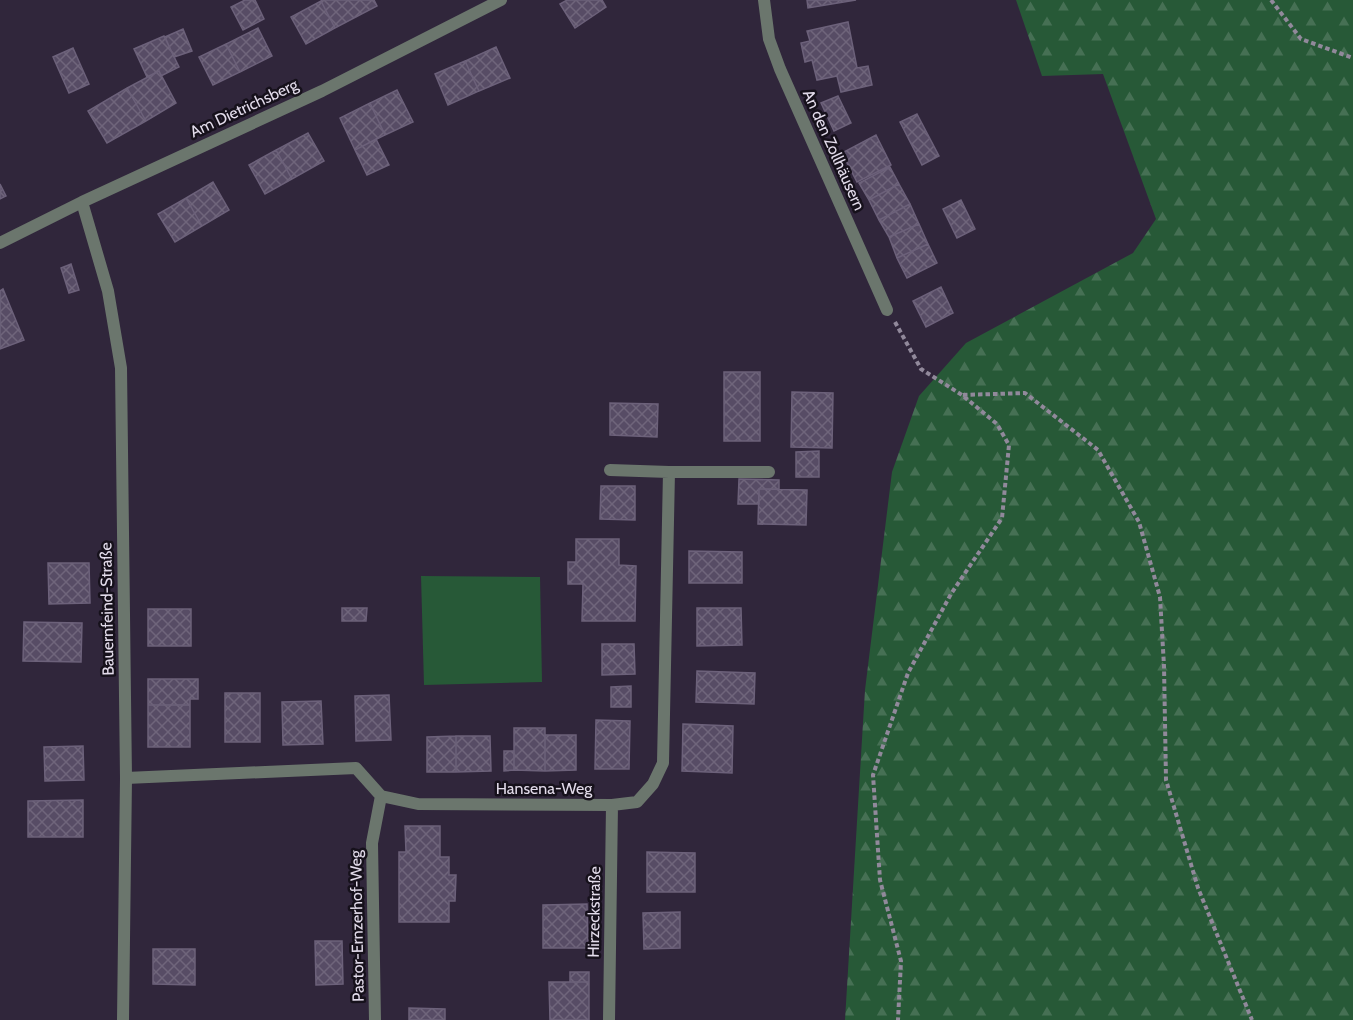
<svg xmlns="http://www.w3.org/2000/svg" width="1353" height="1020" viewBox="0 0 1353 1020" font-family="Cabin,sans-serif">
<defs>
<pattern id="forest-firs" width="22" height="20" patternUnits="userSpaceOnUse" patternTransform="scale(1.5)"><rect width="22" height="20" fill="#275937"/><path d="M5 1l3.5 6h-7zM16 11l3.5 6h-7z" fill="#467054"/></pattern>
<pattern id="building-cross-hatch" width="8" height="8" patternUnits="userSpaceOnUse" patternTransform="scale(1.5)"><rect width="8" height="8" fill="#574c65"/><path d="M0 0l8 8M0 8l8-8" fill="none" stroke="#6f657b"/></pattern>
</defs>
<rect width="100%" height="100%" fill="#30263b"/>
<path fill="url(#forest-firs)" d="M1016,0H1353V1020H845L865,690L892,472L919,396L966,343L1133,253L1156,219L1103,74L1042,76Z"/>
<path fill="#275937" d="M421,576L540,577L542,682L424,685Z"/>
<path fill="url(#building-cross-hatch)" stroke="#6c617a" stroke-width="1.5" d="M245,0H255L264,19L243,30L231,7Z
M322,0H374L377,6L335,28L321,1Z
M567,0H602L606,7L575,28L560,4Z
M807,0H856L808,8Z
M321,1L335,28L306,44L291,17Z
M848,22L857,68L868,66L872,85L841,92L837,76L817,80L812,60L805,62L801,43L810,41L807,31Z
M258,28L272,56L240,72L226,44Z
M183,29L192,51L174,57L165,37Z
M164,36L179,67L161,76L159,71L147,77L134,49Z
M226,44L240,72L213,85L199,57Z
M496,47L510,78L479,91L465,61Z
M73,48L89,84L69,93L53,57Z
M465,61L479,91L448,105L435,74Z
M159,71L176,103L146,121L127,88Z
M127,88L146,121L107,143L88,111Z
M397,90L413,122L385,135L370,103Z
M838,96L851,123L834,131L821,103Z
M370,103L385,135L355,150L340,118Z
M917,114L939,156L922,165L900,122Z
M308,133L324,161L292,179L276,150Z
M876,135L891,165L857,182L842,153Z
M376,139L389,165L367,175L355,150Z
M276,150L292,179L265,194L249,165Z
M890,167L899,184L869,200L859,183Z
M213,182L229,210L202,226L186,198Z
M0,184L6,196L0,199Z
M899,184L910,204L879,220L869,200Z
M186,198L202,226L175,242L158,214Z
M961,200L975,229L957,238L943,209Z
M910,204L919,224L889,237L879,220Z
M919,224L928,244L897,258L889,237Z
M928,244L937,263L907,278L897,258Z
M71,264L79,290L69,293L61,268Z
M941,287L953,313L926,327L913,301Z
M3,289L24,340L0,349V291Z
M724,372H760V441H724Z
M792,392L833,393L832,448L791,447Z
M610,403L658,404L657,437L610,435Z
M819,451V477H796V452Z
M739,479L779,480V489H759V504H738Z
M601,486H635V520L600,519Z
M759,489L807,490L806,525L758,524Z
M576,539H619V565L636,566L635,621H582L583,584H568V562H576Z
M689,551L742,552V583H689Z
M48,563H89L90,603L49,604Z
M342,608H367L366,621H342Z
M697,608H741L742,645L697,646Z
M148,609H191V646H148Z
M24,622L82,623L81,662L23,661Z
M602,644H634L635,674L602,675Z
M697,671L755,673L754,704L696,702Z
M148,679H198V699H190V705H148Z
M631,686V707H611V687Z
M225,693H260V742H225Z
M389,695L391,740L356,741L355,696Z
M321,701L323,744L283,745L282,702Z
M148,705H190V747H148Z
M596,720L630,721L629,769H595Z
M683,724L733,726L732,773L682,771Z
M514,728H545V771L514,770Z
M545,735H576V770L545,771Z
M456,736V772H427V737Z
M456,736H490L491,771L456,772Z
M83,746L84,780L45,781L44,747Z
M504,751H514V770L504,771Z
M83,800V837H28V801Z
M405,826H440V857H449V875H456L455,901H449V922H399V852H406Z
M647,852L695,853V892H647Z
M587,904L588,948H543V905Z
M680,912V948L644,949L643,913Z
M315,941H342L343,984L316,985Z
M153,949H195V985L153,984Z
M570,972H589V982H570Z
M549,982H589V1020H550Z
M409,1008L445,1009V1020H409Z"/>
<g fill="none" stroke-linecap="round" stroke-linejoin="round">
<path stroke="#91899b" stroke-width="4" stroke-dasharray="4.5 3" stroke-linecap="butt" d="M1271,0L1301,39L1353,58
M895,322L921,369L962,395L997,424L1009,445L1002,518L951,594L908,673L873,775L880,880L901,961L898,1020
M963,395L1025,393L1098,450L1139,522L1160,597L1164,666L1166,780L1198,888L1252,1020"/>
<path stroke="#6b766d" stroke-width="12" d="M764,0L769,39L780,69L887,310
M82,202L108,291L121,368L126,778L123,1020
M0,243L82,202L322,91L501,0
M610,470L669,472
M126,778L356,768L381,796L418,804L612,805L637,802L653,784L663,763L669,472H769
M375,1020L372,843L381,796
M609,1020L612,805"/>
</g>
<g text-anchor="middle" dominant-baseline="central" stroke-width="5" stroke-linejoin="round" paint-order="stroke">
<g font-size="16" fill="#e3dceb" stroke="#16111b">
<text transform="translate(244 108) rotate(-25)">Am Dietrichsberg</text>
<text transform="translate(834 150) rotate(66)">An den Zollhäusern</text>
<text transform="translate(107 609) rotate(-91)">Bauernfeind-Straße</text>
<text x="544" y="788">Hansena-Weg</text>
<text transform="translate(594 912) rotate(-89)">Hirzeckstraße</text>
<text transform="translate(357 926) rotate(-91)">Pastor-Ernzerhof-Weg</text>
</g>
</g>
</svg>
